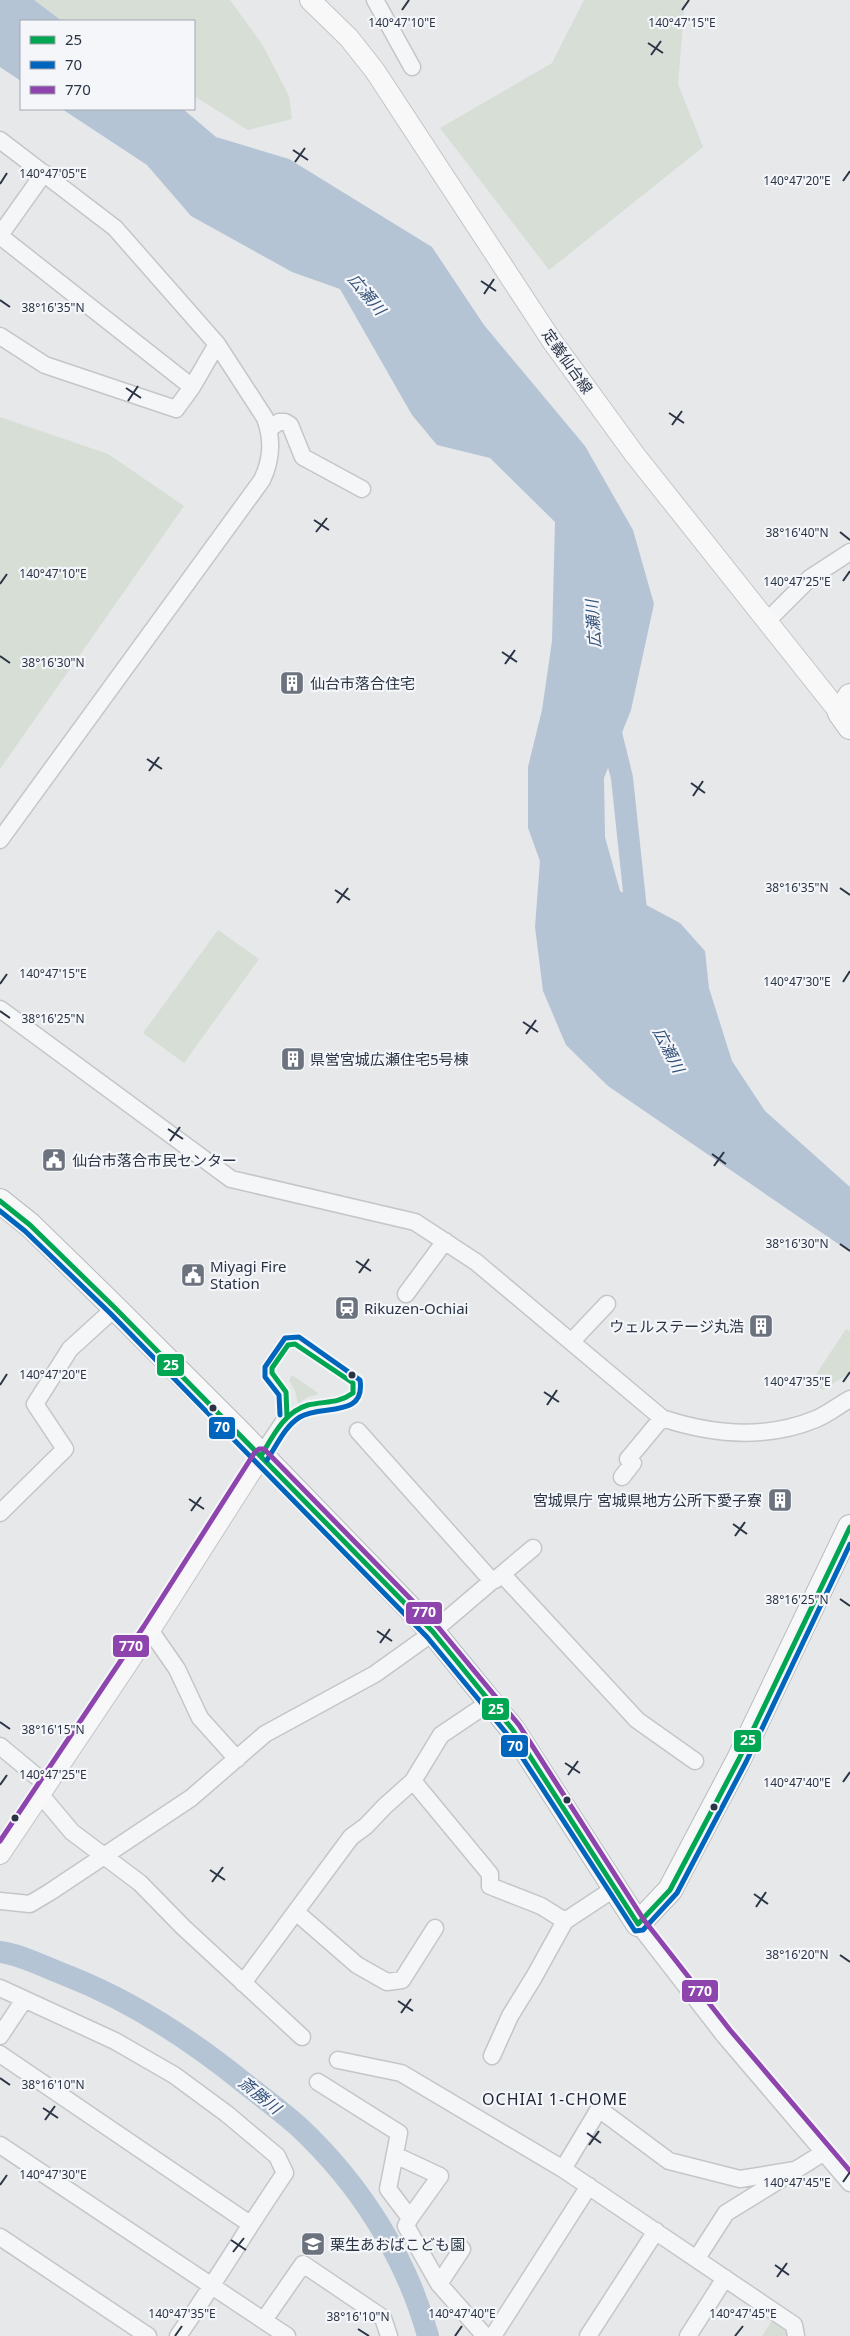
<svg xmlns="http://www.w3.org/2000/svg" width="850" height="2336" viewBox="0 0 850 2336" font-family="'Noto Sans','Noto Sans JP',sans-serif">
<rect width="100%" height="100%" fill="#e6e8ea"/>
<path fill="#d6ded6" d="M0,0H230L262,44L289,96L292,119L248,130L194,96V21H60Z
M584,0H685L678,84L703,147L549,270L440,128L552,63Z
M0,417L108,454L184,506L0,769Z
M218,930L259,959L184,1063L143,1033Z
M846,1329L850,1332V1373L823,1390L811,1382Z
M292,1375L318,1393L316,1395L308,1397L298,1404L295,1391L289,1380Z
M773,2319L792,2331L793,2336H762Z"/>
<path fill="#b4c4d5" d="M0,0H34L62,21H21V81L0,67Z
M62,109H183L216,137L289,159L432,247L484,325L585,446L633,530L654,604L631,710L604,778L605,837L620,891L680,923L705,951L709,988L732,1061L765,1111L850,1187V1252L608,1086L566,1045L543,991L535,927L540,861L528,828V767L542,710L552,641L555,522L490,458L437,445L412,415L340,289L292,272L191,216L147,165Z"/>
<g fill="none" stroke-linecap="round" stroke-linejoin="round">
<path stroke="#b4c4d5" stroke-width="22" d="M608,721L622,778L638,929
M0,1952C23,1955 46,1968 68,1976C134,2002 193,2041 248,2086C265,2099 282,2112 298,2126C359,2183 406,2256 428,2336"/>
<defs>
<path id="minor" d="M375,0L412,67
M0,140L115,228L217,344L265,418C273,440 272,459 262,480L0,840
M0,235L44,173
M0,236L192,387
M0,336L45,365L176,409L192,387L217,344
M269,429L279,422H285L290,425L303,457L362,489
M766,622L810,578L850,552
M0,1009L231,1179L415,1222L476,1262L662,1418C713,1435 765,1440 816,1419C828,1414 839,1405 850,1399
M406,1294L445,1241
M572,1341L607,1304
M261,1456L287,1417
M622,1477L633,1463L628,1459L662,1418
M0,1513L65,1449L35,1404L70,1349L115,1308
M502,1574L637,1720L695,1761
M495,1580L533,1548
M150,1630L177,1669L200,1718L237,1759
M0,1746L47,1785
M413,1781L490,1874V1886L541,1906L565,1921
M40,1794L72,1832L140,1883L183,1927L302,2037
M0,1901L30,1904L50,1892L191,1798L265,1734L375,1674L424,1639L492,1581L358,1431
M296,1912L357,1965L387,1982L402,1980L435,1928
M638,1924L724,2035L850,2183
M243,1983L351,1837L366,1826L385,1806L413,1781L441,1735L490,1702
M0,1988L115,2041L174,2075L227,2114L277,2156L285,2173C248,2227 215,2283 178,2336
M0,2036L24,2000
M0,2054L250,2224
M492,2056L510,2016L534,1977L565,1921L615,1888
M338,2060L401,2073L563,2169L794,2325L796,2336
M318,2082L399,2133L388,2189L410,2218L406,2226L439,2284L485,2336
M0,2145L287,2336
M395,2155L440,2176L410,2218
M563,2169L599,2109L669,2161L740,2179L795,2170
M0,2237L148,2336
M697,2258L726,2213L823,2153
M439,2284L462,2249
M264,2320L303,2264L383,2318L389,2336
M493,2336L589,2186
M588,2336L656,2231
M688,2336L725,2278"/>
<path id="major" d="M310,0L349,38L375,71L552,341L635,455L840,713
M0,1854L150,1630L261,1456"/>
<path id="highway" d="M850,696L840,713L850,727
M0,1201L30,1225L115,1308L240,1433L433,1632L513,1730L638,1924L670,1890L739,1759L850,1527"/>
</defs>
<use href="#minor" stroke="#c4c6c8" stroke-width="19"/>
<use href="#major" stroke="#c2c5c8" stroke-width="22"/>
<use href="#highway" stroke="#b8bbbf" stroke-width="26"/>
<use href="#minor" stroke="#f5f6f7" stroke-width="16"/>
<use href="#major" stroke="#f8f8f8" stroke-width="20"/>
<use href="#highway" stroke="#f8f8f8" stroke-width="24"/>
<defs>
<path id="bus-1" d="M0,1201L30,1225L115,1308L433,1632L513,1730L638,1924L670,1890L739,1759L850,1527
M261,1456C273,1436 284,1412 308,1405C325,1401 338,1404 353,1393V1383L295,1344L288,1345L272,1368V1373L286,1392L287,1417"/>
<path id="bus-2" d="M0,1211L25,1231L110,1313L427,1637L507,1734L635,1931L643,1930L677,1893L746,1762L850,1544
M267,1460C277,1445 285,1426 300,1417C321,1404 366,1419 360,1380L299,1337L285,1338L265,1367V1377L279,1395L280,1415"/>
<path id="bus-3" d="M0,1841L144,1626L255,1452L259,1449H264L438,1627L519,1725L644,1920L730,2030L850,2171"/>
</defs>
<use href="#bus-1" stroke="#f4f6f9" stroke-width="9"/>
<use href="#bus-2" stroke="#f4f6f9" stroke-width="9"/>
<use href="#bus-3" stroke="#f4f6f9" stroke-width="9"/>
<use href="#bus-1" stroke="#00a651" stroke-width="5"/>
<use href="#bus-2" stroke="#0065bd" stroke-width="5"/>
<use href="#bus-3" stroke="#8e44ad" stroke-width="5"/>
</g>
<path fill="none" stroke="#2b3445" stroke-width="2" d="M402,10L409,0M682,10L689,0M648,43L663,53M651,55L661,41M293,150L308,160M295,162L305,148M843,181L850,171M0,184L7,173M481,281L496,291M484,294L494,279M0,300L10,307M126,388L141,398M128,401L138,386M669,413L684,423M672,425L682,411M314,520L329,530M316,532L327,518M840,532L850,540M843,581L850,571M0,584L7,574M502,652L517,662M0,656L10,663M505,664L515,650M147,759L162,769M149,771L159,757M691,783L705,793M693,796L703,781M840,888L850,895M335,890L350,900M337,903L348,888M843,982L850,971M0,984L7,974M0,1011L10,1018M523,1022L538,1032M526,1034L536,1020M168,1129L183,1139M170,1141L180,1127M712,1154L726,1164M714,1166L724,1152M840,1244L850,1251M356,1261L371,1271M359,1273L369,1259M843,1382L850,1372M0,1385L7,1374M544,1392L559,1402M547,1405L557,1390M189,1499L204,1509M191,1511L201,1497M733,1524L747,1534M735,1536L745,1522M840,1599L850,1606M377,1631L392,1641M380,1643L390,1629M0,1722L10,1729M565,1763L580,1773M568,1775L578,1761M843,1782L850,1772M0,1785L7,1775M210,1870L225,1880M212,1882L223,1867M754,1894L768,1904M756,1907L766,1892M840,1955L850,1962M398,2001L413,2011M401,2013L411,1999M0,2078L10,2085M43,2108L58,2118M45,2120L55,2106M587,2133L601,2143M589,2145L599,2131M843,2182L850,2172M0,2185L7,2175M231,2240L246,2250M233,2252L244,2238M775,2265L789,2275M777,2277L787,2263M358,2329L369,2336M175,2336L182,2326M455,2336L462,2326M735,2336L743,2326"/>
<defs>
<symbol id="building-square" viewBox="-11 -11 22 22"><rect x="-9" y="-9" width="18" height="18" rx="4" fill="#6c737f" stroke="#f4f6f9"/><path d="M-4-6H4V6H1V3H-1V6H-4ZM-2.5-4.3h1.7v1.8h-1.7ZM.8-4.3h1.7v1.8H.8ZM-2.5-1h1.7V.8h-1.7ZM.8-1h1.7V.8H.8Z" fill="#fff"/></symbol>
<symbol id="civic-square" viewBox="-11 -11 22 22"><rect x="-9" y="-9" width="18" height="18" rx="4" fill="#6c737f" stroke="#f4f6f9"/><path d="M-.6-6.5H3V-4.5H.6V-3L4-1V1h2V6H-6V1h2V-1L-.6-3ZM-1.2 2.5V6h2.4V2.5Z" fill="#fff"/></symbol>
<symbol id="station-square" viewBox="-11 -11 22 22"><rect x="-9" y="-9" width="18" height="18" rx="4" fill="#6c737f" stroke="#f4f6f9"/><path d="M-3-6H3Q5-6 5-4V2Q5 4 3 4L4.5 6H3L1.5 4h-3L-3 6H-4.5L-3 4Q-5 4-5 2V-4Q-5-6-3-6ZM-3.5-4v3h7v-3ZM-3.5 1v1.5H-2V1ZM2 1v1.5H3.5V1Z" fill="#fff"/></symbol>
<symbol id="school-square" viewBox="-11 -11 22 22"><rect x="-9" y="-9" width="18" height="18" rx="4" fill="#6c737f" stroke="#f4f6f9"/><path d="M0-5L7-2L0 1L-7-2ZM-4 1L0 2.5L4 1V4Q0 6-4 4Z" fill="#fff"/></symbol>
</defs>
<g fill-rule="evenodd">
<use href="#building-square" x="278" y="669" width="28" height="28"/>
<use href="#building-square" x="279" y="1045" width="28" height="28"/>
<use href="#civic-square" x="40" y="1146" width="28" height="28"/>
<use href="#civic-square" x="179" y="1261" width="28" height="28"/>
<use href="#station-square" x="333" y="1294" width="28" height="28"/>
<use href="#building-square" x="747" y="1312" width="28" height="28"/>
<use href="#building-square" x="766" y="1486" width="28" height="28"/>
<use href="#school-square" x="299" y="2230" width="28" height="28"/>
</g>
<g fill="#2b3445" stroke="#f4f6f9" stroke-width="2">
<circle cx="352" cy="1375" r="4.5"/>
<circle cx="213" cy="1408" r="4.5"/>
<circle cx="567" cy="1800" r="4.5"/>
<circle cx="714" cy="1807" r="4.5"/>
<circle cx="15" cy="1818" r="4.5"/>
</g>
<g text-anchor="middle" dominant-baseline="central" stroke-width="4.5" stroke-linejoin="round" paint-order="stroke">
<g font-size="15" fill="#2b3445" stroke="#f4f6f9">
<text transform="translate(568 361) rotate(55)">定義仙台線</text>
</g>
<g font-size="15" fill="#2b3445" stroke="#f4f6f9" text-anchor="start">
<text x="310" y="683">仙台市落合住宅</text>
<text x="310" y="1059">県営宮城広瀬住宅5号棟</text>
<text x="72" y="1160">仙台市落合市民センター</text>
<text x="210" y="1266">Miyagi Fire<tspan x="210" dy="17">Station</tspan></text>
<text x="364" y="1308">Rikuzen-Ochiai</text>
<text x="744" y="1326" text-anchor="end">ウェルステージ丸浩</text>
<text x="762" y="1500" text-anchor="end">宮城県庁 宮城県地方公所下愛子寮</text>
<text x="330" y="2244">栗生あおばこども園</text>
</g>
<g font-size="16" font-style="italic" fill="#34527a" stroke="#f4f6f9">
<text transform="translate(367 294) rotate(50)">広瀬川</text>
<text transform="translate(593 624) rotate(-94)">広瀬川</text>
<text transform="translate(669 1050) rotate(63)">広瀬川</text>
<text transform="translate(260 2095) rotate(39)">斎勝川</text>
</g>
<g font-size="16" letter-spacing="1" fill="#1d2536" stroke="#f4f6f9">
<text x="555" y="2099">OCHIAI 1-CHOME</text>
</g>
</g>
<g font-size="12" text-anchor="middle" fill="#2b3445" stroke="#f4f6f9" stroke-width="4.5" stroke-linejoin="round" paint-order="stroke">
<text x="402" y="27">140°47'10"E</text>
<text x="682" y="27">140°47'15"E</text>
<text x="53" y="178">140°47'05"E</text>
<text x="797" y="185">140°47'20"E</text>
<text x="53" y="312">38°16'35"N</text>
<text x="797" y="537">38°16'40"N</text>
<text x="53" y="578">140°47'10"E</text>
<text x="797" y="586">140°47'25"E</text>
<text x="53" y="667">38°16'30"N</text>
<text x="797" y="892">38°16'35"N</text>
<text x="53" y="978">140°47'15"E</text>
<text x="797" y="986">140°47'30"E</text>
<text x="53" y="1023">38°16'25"N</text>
<text x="797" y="1248">38°16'30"N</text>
<text x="53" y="1379">140°47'20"E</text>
<text x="797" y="1386">140°47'35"E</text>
<text x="797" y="1604">38°16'25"N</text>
<text x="53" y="1734">38°16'15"N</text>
<text x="53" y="1779">140°47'25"E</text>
<text x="797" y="1787">140°47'40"E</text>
<text x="797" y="1959">38°16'20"N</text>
<text x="53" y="2089">38°16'10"N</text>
<text x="53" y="2179">140°47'30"E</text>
<text x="797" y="2187">140°47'45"E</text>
<text x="182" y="2318">140°47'35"E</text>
<text x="462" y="2318">140°47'40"E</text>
<text x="743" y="2318">140°47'45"E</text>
<text x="358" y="2321">38°16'10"N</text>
</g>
<g stroke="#f4f6f9" stroke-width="2">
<rect x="156" y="1353" width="29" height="24" rx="5" fill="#00a651"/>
<rect x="208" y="1416" width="28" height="24" rx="5" fill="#0065bd"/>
<rect x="405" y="1601" width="38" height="24" rx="5" fill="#8e44ad"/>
<rect x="112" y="1634" width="38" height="24" rx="5" fill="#8e44ad"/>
<rect x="481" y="1697" width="29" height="24" rx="5" fill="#00a651"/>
<rect x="733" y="1729" width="29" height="24" rx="5" fill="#00a651"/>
<rect x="500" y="1734" width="29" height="24" rx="5" fill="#0065bd"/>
<rect x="681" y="1979" width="38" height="24" rx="5" fill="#8e44ad"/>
</g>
<g font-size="14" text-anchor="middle" font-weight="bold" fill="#fff">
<text x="171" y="1370">25</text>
<text x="222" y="1432">70</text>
<text x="424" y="1617">770</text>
<text x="131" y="1651">770</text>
<text x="496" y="1714">25</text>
<text x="748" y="1745">25</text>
<text x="515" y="1751">70</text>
<text x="700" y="1996">770</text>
</g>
<rect x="20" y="20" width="175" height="90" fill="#f4f6f9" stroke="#a4a8b1"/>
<rect x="30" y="36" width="25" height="8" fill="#00a651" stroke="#a4a8b1"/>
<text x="65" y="45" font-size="15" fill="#2b3445">25</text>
<rect x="30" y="61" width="25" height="8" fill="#0065bd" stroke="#a4a8b1"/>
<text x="65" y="70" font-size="15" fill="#2b3445">70</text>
<rect x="30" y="86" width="25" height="8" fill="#8e44ad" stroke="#a4a8b1"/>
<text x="65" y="95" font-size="15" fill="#2b3445">770</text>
</svg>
